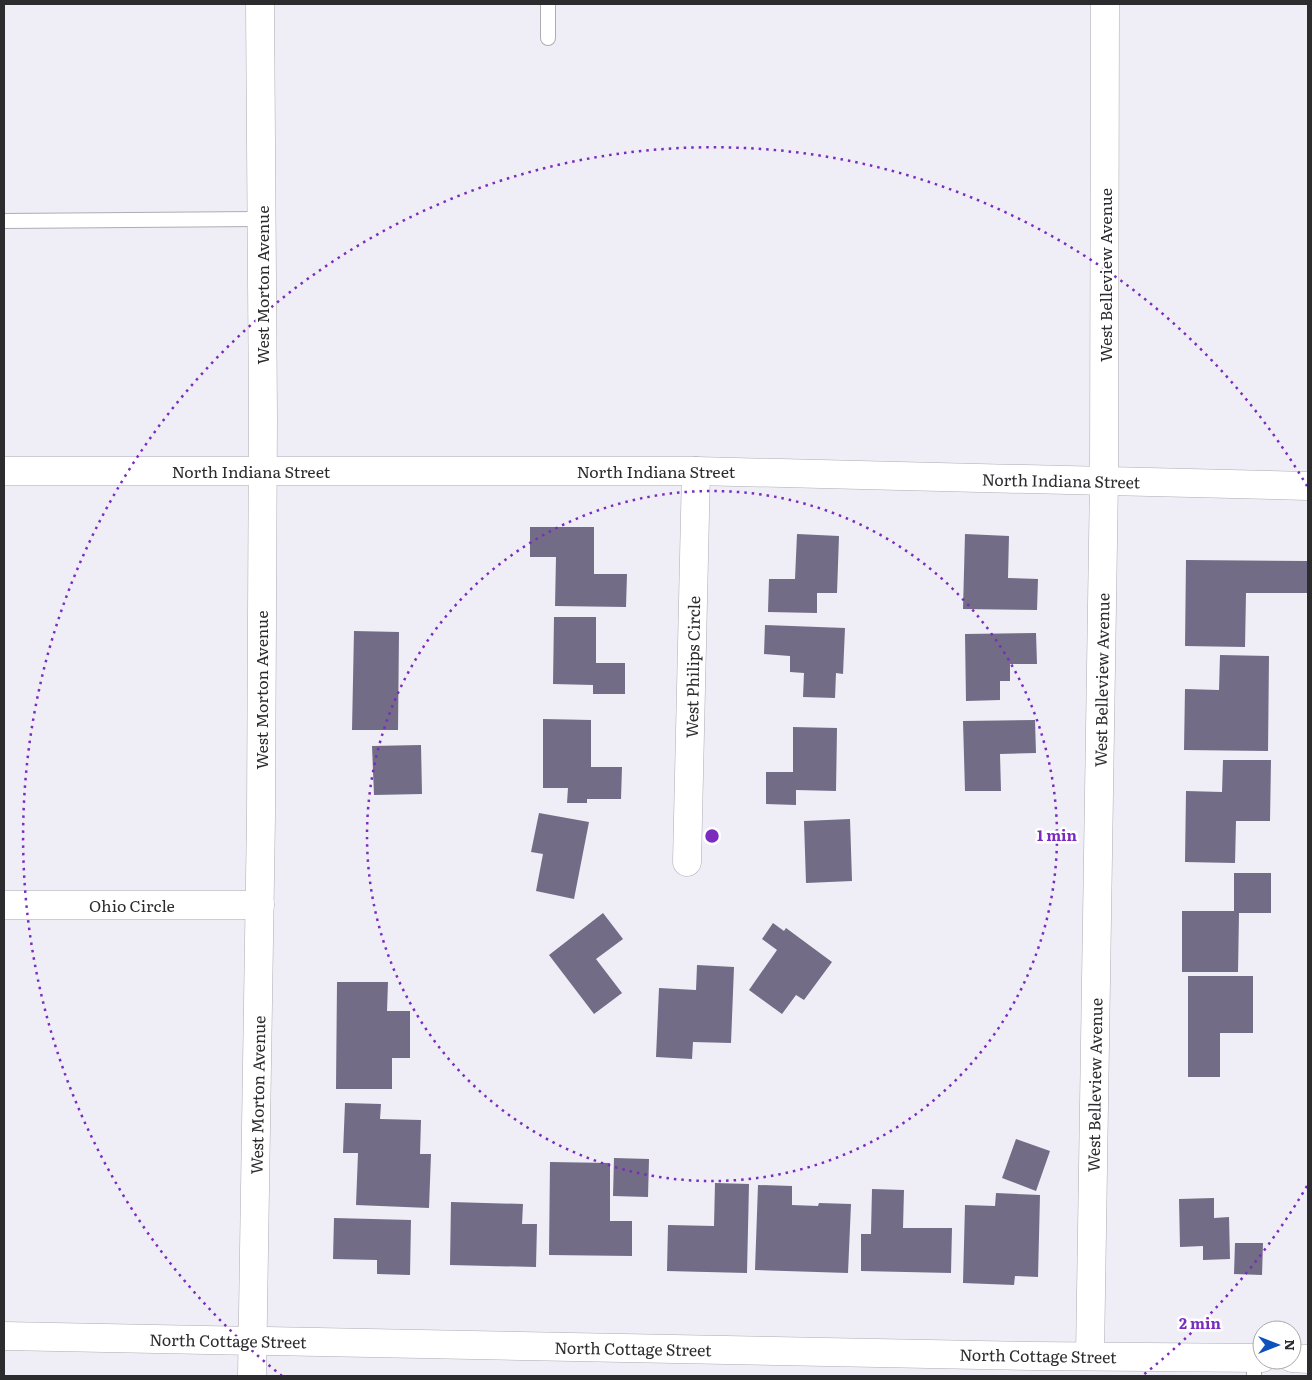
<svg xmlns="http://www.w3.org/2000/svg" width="1312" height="1380" viewBox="0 0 1312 1380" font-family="Literata,serif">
<rect width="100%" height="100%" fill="#efedf5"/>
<path fill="#736c86" d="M530,527H594V574H627L626,607L555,606L556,557H530Z
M797,534L839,536L837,593H817V613L768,612L769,579H795Z
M965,534L1009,536L1008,578L1038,579L1037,610L963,609Z
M1186,560L1308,561V593H1246L1245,647L1185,646Z
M554,617H596V663H625V694H593V685L553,684Z
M765,625L845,628L843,674L836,673L835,698L803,697L804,673L790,672V656L764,654Z
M354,631L399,632L398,730H352Z
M1036,633L1037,664H1010V681H1000V700L966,701L965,634Z
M1220,655L1269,656L1268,751L1184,750L1185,689L1219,690Z
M543,719L591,720V767H622L621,799H587V803H567L568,788H543Z
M1035,720L1036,753L1000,754L1001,791H965L963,721Z
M793,727L837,728L836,791L796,790V805L766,804V772H793Z
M421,745L422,794L374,795L372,746Z
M1223,760H1271L1270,821H1236L1235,863L1185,862L1186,791L1222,792Z
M539,813L589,822L574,899L536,891L543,854L531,852Z
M850,819L852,881L806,883L804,821Z
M1234,873H1271V913H1239L1238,972H1182V911H1234Z
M603,913L623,939L596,959L622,993L594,1014L549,955Z
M773,923L784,931L786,928L832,962L804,1000L796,995L782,1014L749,990L777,950L762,939Z
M697,965L734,967L731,1043L693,1042L692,1059L656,1057L659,988L696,990Z
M1188,976H1253V1033H1220V1077H1188Z
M337,982H388L387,1011H410V1058H392V1089H336Z
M345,1103L381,1104L380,1119L421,1120L420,1154H431L429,1208L356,1205L358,1153H343Z
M1016,1139L1050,1151L1036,1191L1002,1178Z
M614,1158L649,1159L648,1197L613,1196Z
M550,1162L610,1163V1221H632V1256L549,1255Z
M715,1183L749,1184L747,1273L667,1271L668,1225L714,1226Z
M758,1185L792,1186V1205L818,1206L819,1203L851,1204L848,1273L755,1270Z
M872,1189L904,1190L903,1228H952L951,1273L861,1271V1234H871Z
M996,1193L1040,1195L1038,1277L1015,1276L1014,1285L963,1283L965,1205L995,1206Z
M1214,1198V1218L1229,1217L1230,1259L1203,1260V1246L1180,1247L1179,1199Z
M451,1202L523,1204L522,1224H537L536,1267L450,1265Z
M334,1218L411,1220L410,1275L377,1274V1260L333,1259Z
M1235,1243H1263L1262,1275L1234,1274Z"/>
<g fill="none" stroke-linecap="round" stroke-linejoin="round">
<defs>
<path id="service" d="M548,38V4
M4,221L262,219
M1254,1376V1358"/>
<path id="minor" d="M687,862L696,471
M4,905H260
M4,1336L1033,1356L1262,1358
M1090,1356L1104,480L1105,4
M1292,1358L1308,1359"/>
<path id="secondary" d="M4,471H696L1308,486
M252,1376L261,816L263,418L260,4"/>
</defs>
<use href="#service" stroke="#aeacb4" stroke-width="16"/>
<use href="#minor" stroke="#aeacb4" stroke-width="29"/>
<use href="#secondary" stroke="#aeacb4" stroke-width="29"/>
<use href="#service" stroke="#fff" stroke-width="14"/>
<use href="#minor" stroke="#fff" stroke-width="28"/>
<use href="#secondary" stroke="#fff" stroke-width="28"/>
</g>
<g fill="none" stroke="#7b2cbf" stroke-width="2.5" stroke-dasharray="2.5 5">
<circle cx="712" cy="836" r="345"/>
<path d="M1307 1186A690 690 0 0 1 1142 1376M282 1376A690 690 0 1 1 1307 486"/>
</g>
<g text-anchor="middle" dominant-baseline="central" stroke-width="5" stroke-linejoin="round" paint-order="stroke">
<g font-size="16" fill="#2c2b2e" stroke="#fff">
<text transform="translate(1105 275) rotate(-90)">West Belleview Avenue</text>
<text transform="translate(262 285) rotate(-90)">West Morton Avenue</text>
<text x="251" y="471">North Indiana Street</text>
<text x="656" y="471">North Indiana Street</text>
<text transform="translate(1061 480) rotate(1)">North Indiana Street</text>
<text transform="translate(692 667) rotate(-89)">West Philips Circle</text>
<text transform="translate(1101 680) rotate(-89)">West Belleview Avenue</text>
<text transform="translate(261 690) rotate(-90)">West Morton Avenue</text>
<text x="132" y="905">Ohio Circle</text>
<text transform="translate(1094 1085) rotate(-89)">West Belleview Avenue</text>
<text transform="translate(257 1095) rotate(-89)">West Morton Avenue</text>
<text transform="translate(228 1340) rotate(1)">North Cottage Street</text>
<text transform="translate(633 1348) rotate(1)">North Cottage Street</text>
<text transform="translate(1038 1355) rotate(1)">North Cottage Street</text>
</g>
</g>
<circle cx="712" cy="836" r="8" fill="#7b2cbf" stroke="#fff" stroke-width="2.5"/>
<g font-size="15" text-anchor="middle" font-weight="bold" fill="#7b2cbf" stroke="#fff" stroke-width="5" stroke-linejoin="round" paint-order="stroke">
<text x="1057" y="841">1 min</text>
<text x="1200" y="1329">2 min</text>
</g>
<rect width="1312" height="1380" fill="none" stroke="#2c2b2e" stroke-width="10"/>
<g transform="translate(1277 1345) rotate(90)"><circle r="24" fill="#ffffff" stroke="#abaaab"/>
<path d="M0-4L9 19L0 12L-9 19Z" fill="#0d51bc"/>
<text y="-8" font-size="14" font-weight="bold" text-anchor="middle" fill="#2c2b2e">N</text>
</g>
</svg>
